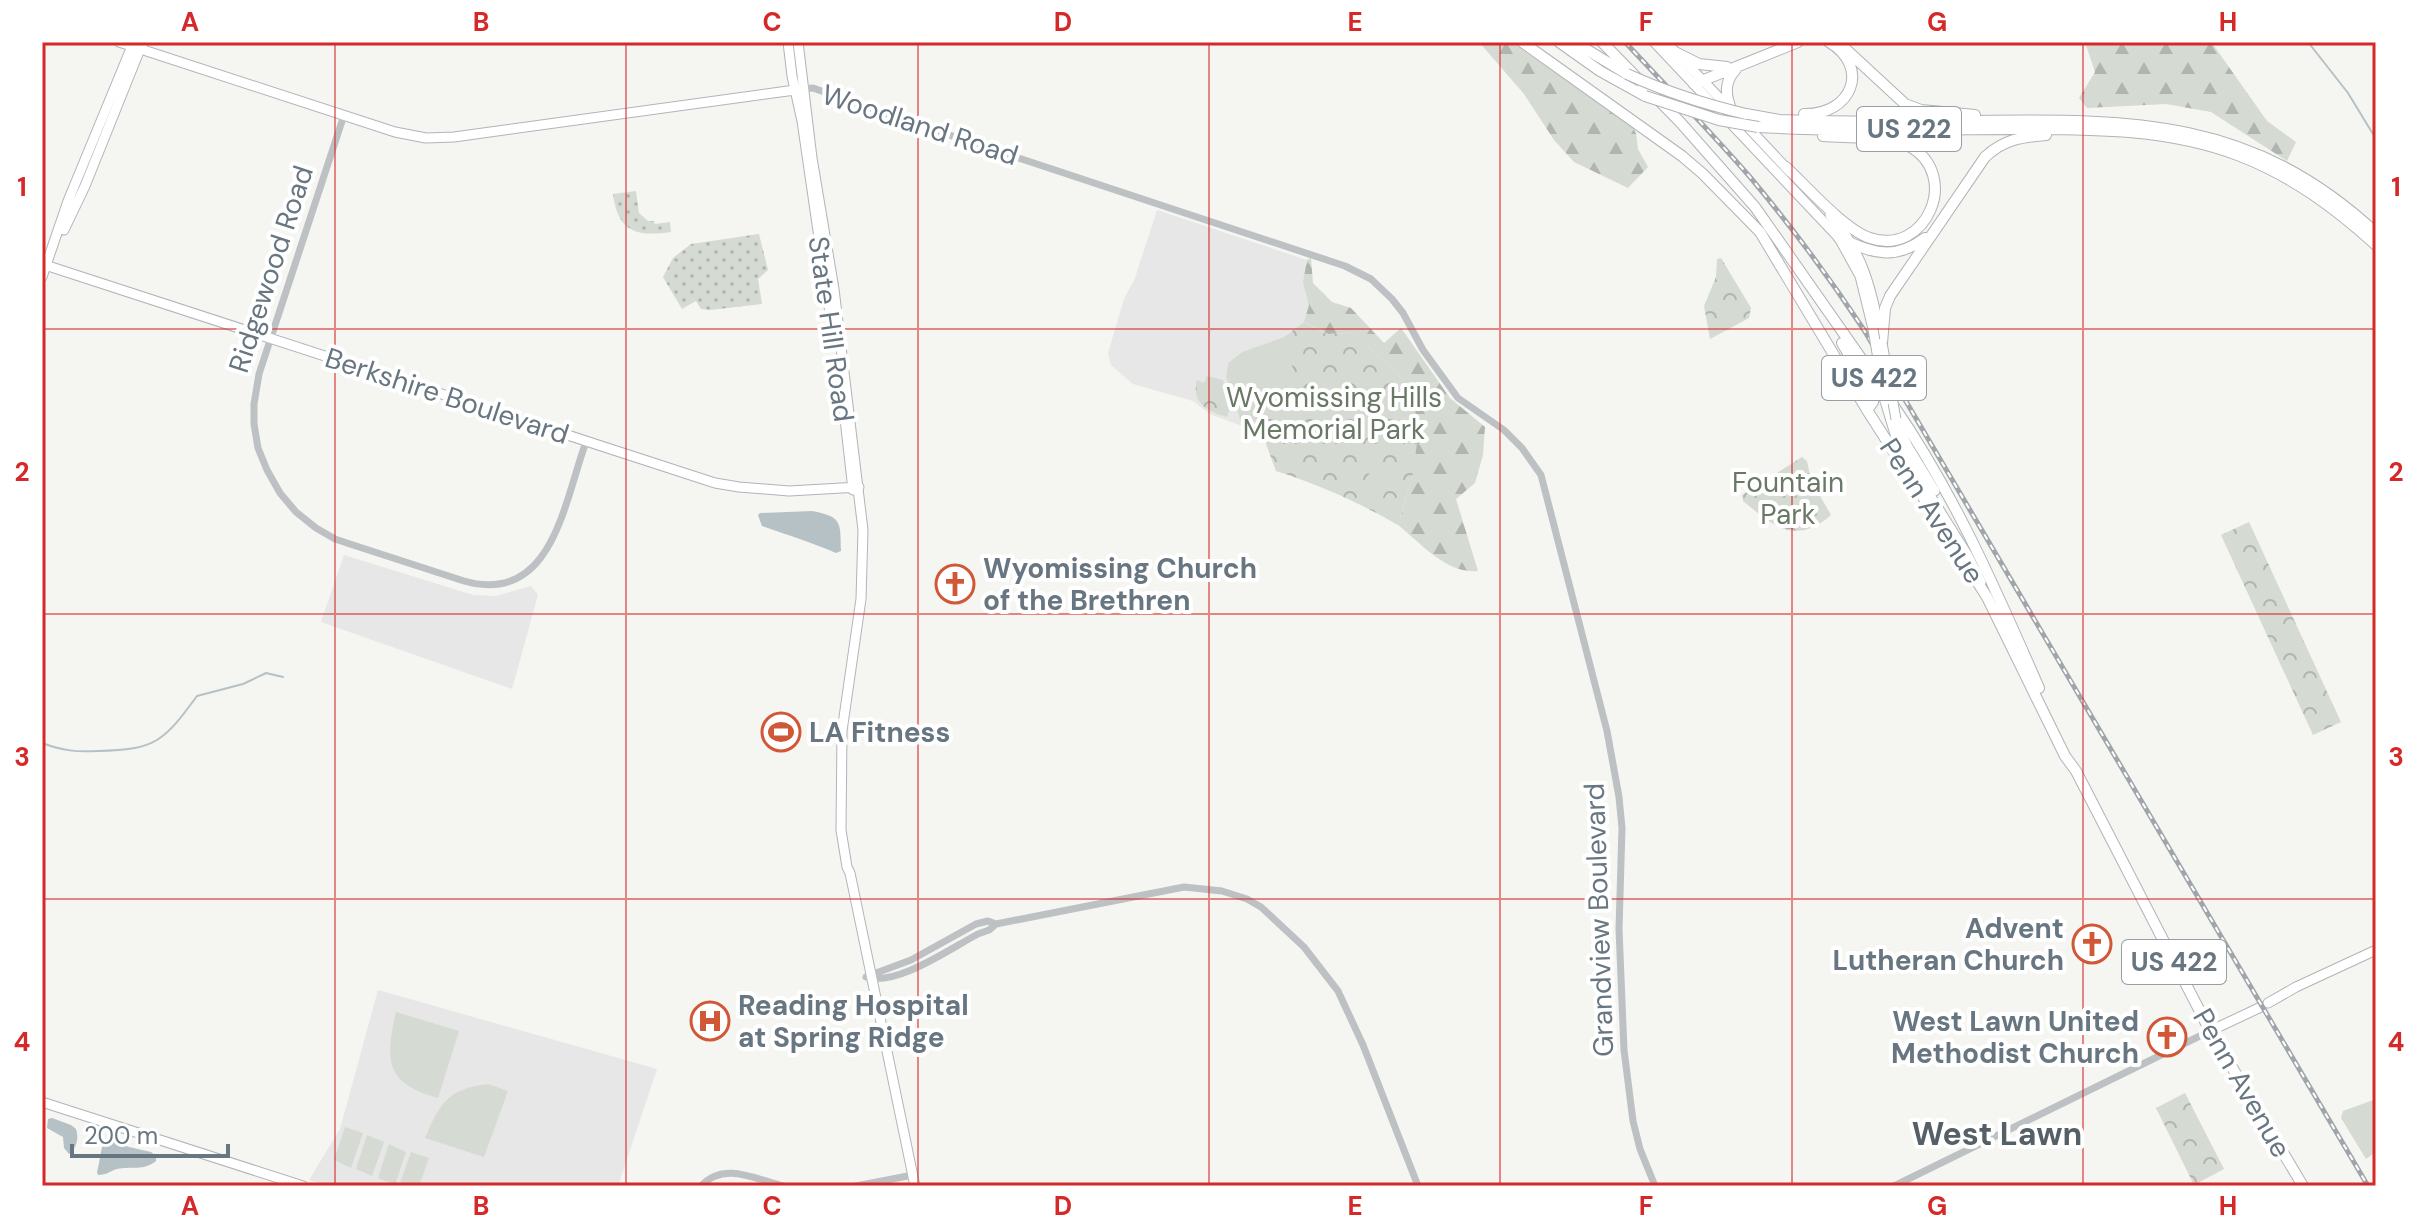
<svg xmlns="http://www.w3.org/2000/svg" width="2418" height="1228" viewBox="0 0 2418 1228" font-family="'DM Sans',sans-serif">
<defs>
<pattern id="grass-dots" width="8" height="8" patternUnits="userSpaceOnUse" patternTransform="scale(2)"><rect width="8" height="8" fill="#d5dad2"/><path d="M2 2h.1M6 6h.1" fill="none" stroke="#b1b5b0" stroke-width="1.8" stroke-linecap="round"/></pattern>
<pattern id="forest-firs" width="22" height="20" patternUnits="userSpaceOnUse" patternTransform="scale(2)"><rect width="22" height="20" fill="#d5dad2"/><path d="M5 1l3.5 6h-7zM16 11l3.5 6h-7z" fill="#b1b5b0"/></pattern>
<pattern id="park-crowns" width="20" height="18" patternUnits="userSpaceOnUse" patternTransform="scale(2)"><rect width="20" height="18" fill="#d5dad2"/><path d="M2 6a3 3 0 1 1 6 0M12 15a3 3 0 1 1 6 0" fill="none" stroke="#b1b5b0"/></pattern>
</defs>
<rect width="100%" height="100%" fill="#f5f5f2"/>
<path fill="#e6e7e6" d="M1157,210L1307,260L1304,282L1309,305L1304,322L1284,337L1242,352L1228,363L1226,377L1242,426L1210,414L1193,401L1133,384L1111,365L1108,353L1124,299L1135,278Z
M344,555L473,595L496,596L531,586L538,595L512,689L321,622Z
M378,990L657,1069L618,1186H328L309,1180L340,1129Z"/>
<path fill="url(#grass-dots)" d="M636,191L639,213L648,221H654L655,224L670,222L671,232C636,237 618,232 613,194Z
M759,234L768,270L758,279L762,304L710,310L701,309L696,301L682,309L663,277L673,258L691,244Z"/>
<path fill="url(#forest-firs)" d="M1479,42H1511L1631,125L1636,133L1638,149L1648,167L1628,188L1574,162L1554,140L1524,94Z
M2085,42L2212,43L2267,121L2296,142L2287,161L2211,112L2166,104L2087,108L2079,98L2095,72Z
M1311,258L1313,283L1332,302L1351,308L1384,343L1401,328L1450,398L1485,427L1483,455L1475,483L1456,499L1478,571C1446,574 1421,543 1398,525L1413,474V389L1354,333L1328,334L1304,322L1309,305L1303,282L1307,260Z"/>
<path fill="url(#park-crowns)" d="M1721,258L1751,308L1749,318L1710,339L1704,306L1716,277L1717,259Z
M1304,322L1327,334L1354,333L1413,389L1418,435L1413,474L1398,525C1356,501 1322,486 1276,471L1263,436L1242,426L1226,377L1228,363L1242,352L1284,337Z
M1207,376L1223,380L1227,399L1232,402L1227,417C1208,412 1191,403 1197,380L1204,383Z
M1802,457L1807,461L1811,480L1831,515C1796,546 1773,526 1743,501L1742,495Z
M2249,522L2341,722L2313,735L2221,535Z
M2185,1093L2224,1169L2194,1185L2156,1108Z"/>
<path fill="#d5dad2" d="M1729,300L1735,301L1744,317L1727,328C1720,322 1717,315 1721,306Z
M1283,339L1306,408L1243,425C1224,365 1216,358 1283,339Z
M1371,470L1391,482L1380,502L1360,491Z
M396,1012L459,1031L438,1098C385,1083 385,1061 396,1012Z
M488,1084L508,1091L484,1157L425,1138C440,1103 448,1089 488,1084Z
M2376,1099V1152L2366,1159L2341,1118L2343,1111Z
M345,1127L363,1133L351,1168L334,1160Z
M367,1135L384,1142L372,1176L356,1169Z
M389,1144L406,1152L395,1185L378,1178Z
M411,1152L429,1158L419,1186H399Z"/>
<path fill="#b6c1c5" d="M812,511C843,517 840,522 841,551L836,553C811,542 787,535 762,526L758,515L760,513Z
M52,1118L71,1125L76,1129C79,1138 77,1148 69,1154L64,1148L63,1137L47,1128L48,1119Z
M111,1140L129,1147L151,1152L156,1156V1161C144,1171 131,1166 117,1169C110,1171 107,1175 98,1175L97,1172C100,1162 100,1151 104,1142Z"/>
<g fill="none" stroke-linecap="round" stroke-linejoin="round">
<path stroke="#b6c1c5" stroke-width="2" d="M2308,42L2348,93L2376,139
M42,743C64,751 75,752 98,751C156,750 164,741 197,696L243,684L266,673L283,677"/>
<defs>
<path id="major" d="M119,42L395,132L426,138L454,137L795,90
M788,42L792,76L802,121L831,320
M798,42L812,158L834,289L863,530L861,599L842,731L841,830L847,867L850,873L915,1186
M1654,42L1839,238L1860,276L1873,329
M1666,42L1732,111
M1745,124L1790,172
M1830,215C1862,250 1872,290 1880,335
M64,230L85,186L140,49
M42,264L715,483L739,487L789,491L859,487
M42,277L68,201L132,46
M1885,401L1898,444L1968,556L1981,582
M844,410L853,490
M1896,419L1907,445L1935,491
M2268,1003L2296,987L2376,950
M2210,1031L2261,1007
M42,1102L303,1186"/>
<path id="highway" d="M1522,42L1682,156L1703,174L1760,232L1867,410L1987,597L2065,756L2076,771L2208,1027L2303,1186
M1559,42L1600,71L1645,96
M1574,42L1627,74
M1602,42L1680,122L1755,207L1884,391
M1838,42L1905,104L1921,110L1975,115
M132,46L133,42
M140,49L143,42
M1675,52L1699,64L1727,67
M1694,84L1798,42
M1732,111C1725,95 1724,82 1736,69
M1746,114L1779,120L1810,121C1865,122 1920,122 1974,121C2134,119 2252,118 2376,233
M1804,114C1852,115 1871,67 1829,42
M1758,127C1843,132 1928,129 2013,129C2089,129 2168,128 2240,156C2292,176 2335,208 2376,245
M1786,167C1807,187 1845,230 1870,238C1926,257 1962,175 1909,146C1888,136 1847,138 1823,136
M1839,238C1872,252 1893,262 1925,238
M1842,343L1873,396V402L1867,410
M1882,343L1885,308L1890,296L1985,157C2004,139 2022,137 2046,135
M1893,405C1954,493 1996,590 2039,688"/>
</defs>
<use href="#major" stroke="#b0b5b8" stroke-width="11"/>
<use href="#highway" stroke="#b0b4b7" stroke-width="12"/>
<path stroke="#bdc1c4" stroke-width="7" d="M802,89L813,88L898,118L1345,266L1371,279L1392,299L1403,313L1423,350L1458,398L1504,430L1522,448L1541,475L1607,731L1619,797L1622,828L1619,929L1624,1050L1633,1121L1640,1149L1655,1186
M344,115L259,374L254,404V424L258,448L267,470L280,493L296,512L316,528L335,539L353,545L464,581C553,606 564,501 586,442
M868,976L911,960L976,924L988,921L996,924
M866,977C896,987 951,948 978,934L989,930L996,924L1184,887L1222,891L1247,899L1261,907L1304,947L1338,991L1363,1045L1418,1186
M701,1186C724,1161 755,1179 783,1186
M856,1186L913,1175
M1894,1186L2210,1031"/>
<use href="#major" stroke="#fff" stroke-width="9"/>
<use href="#highway" stroke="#fff" stroke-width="10"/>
<defs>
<path id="rail" d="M1625,42C1667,87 1710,131 1750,177C1791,226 1829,277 1864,330L2368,1186"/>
</defs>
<use href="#rail" stroke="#9fa5a9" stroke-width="5"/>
<use href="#rail" stroke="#fff" stroke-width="2" stroke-dasharray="6" stroke-linecap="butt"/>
<defs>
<path id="major-bridge" d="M1873,329L1885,401
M1882,343L1896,419"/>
<path id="highway-bridge" d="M1627,74C1666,92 1704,104 1746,114
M1645,96L1719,120L1758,127"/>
</defs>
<use href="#major-bridge" stroke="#b0b5b8" stroke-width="11" stroke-linecap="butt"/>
<use href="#highway-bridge" stroke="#b0b4b7" stroke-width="12" stroke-linecap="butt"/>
<use href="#major-bridge" stroke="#fff" stroke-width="9"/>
<use href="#highway-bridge" stroke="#fff" stroke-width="10"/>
</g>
<path fill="none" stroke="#d62828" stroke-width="2" stroke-opacity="0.55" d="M335,42V1186M626,42V1186M918,42V1186M1209,42V1186M1500,42V1186M1792,42V1186M2083,42V1186M42,329H2376M42,614H2376M42,899H2376"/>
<defs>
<symbol id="church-ring" viewBox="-11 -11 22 22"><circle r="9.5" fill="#fff" stroke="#d15837" stroke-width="1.5"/><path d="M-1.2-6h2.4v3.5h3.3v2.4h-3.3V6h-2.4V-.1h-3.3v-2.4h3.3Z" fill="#d15837"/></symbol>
<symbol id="stadium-ring" viewBox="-11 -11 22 22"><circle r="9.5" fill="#fff" stroke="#d15837" stroke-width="1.5"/><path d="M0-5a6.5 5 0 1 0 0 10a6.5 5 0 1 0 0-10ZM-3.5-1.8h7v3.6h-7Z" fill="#d15837"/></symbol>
<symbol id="hospital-ring" viewBox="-11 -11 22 22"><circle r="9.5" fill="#fff" stroke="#d15837" stroke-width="1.5"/><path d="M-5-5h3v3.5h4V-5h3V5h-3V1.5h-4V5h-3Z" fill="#d15837"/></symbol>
</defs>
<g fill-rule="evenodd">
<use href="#church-ring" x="933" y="562" width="44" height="44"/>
<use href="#stadium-ring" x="759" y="710" width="44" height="44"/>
<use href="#church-ring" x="2070" y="922" width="44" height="44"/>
<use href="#hospital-ring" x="688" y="999" width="44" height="44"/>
<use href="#church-ring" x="2145" y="1015" width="44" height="44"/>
</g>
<g text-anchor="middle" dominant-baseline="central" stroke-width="8" stroke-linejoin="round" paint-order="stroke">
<g fill="#fff" stroke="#959fa6" stroke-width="2">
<rect x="1857" y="107" width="104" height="44" rx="6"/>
<rect x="1822" y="356" width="104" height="44" rx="6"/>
<rect x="2122" y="940" width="104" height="44" rx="6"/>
</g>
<g font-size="26" font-weight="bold" fill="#677680">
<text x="1909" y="129">US 222</text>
<text x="1874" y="378">US 422</text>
<text x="2174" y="962">US 422</text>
</g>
<g font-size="28" fill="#677680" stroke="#fff">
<text transform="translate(920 125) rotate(18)">Woodland Road</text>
<text transform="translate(271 269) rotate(-72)">Ridgewood Road</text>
<text transform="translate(831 329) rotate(82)">State Hill Road</text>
<text transform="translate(447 396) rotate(18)">Berkshire Boulevard</text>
<text transform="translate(1932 511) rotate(57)">Penn Avenue</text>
<text transform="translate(1599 920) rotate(-92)">Grandview Boulevard</text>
<text transform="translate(2242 1083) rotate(60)">Penn Avenue</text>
</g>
<g font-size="28" fill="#6a7866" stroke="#fff">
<text x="1334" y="397">Wyomissing Hills<tspan x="1334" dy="32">Memorial Park</tspan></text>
<text x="1788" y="482">Fountain<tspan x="1788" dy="32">Park</tspan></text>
</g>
<g font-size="28" font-weight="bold" fill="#677680" stroke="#fff" text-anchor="start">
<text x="983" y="568">Wyomissing Church<tspan x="983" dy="32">of the Brethren</tspan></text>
<text x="809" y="732">LA Fitness</text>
<text x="2064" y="928" text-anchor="end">Advent<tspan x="2064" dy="32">Lutheran Church</tspan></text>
<text x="738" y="1005">Reading Hospital<tspan x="738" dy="32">at Spring Ridge</tspan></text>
<text x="2139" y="1021" text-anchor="end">West Lawn United<tspan x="2139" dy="32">Methodist Church</tspan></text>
</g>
<g font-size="32" font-weight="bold" fill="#555f66" stroke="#fff">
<text x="1997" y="1134">West Lawn</text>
</g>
</g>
<rect width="2418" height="1228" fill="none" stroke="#ffffff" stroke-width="88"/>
<path d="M72 1144v12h156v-12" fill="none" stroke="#677680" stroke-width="4"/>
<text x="84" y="1144" font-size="24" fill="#677680" stroke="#ffffff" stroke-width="6" paint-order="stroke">200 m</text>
<rect x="44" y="44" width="2330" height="1140" fill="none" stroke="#d62828" stroke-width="3"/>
<g font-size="26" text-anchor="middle" font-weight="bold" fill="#d62828">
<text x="190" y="31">A</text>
<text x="481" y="31">B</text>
<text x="772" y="31">C</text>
<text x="1063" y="31">D</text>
<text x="1355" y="31">E</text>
<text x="1646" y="31">F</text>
<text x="1937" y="31">G</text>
<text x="2228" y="31">H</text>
<text x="22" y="196">1</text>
<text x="2396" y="196">1</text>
<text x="22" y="481">2</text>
<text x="2396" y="481">2</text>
<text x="22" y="766">3</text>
<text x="2396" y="766">3</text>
<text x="22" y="1051">4</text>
<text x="2396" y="1051">4</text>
<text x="190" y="1215">A</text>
<text x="481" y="1215">B</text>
<text x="772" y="1215">C</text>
<text x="1063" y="1215">D</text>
<text x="1355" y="1215">E</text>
<text x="1646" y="1215">F</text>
<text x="1937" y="1215">G</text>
<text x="2228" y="1215">H</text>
</g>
</svg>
